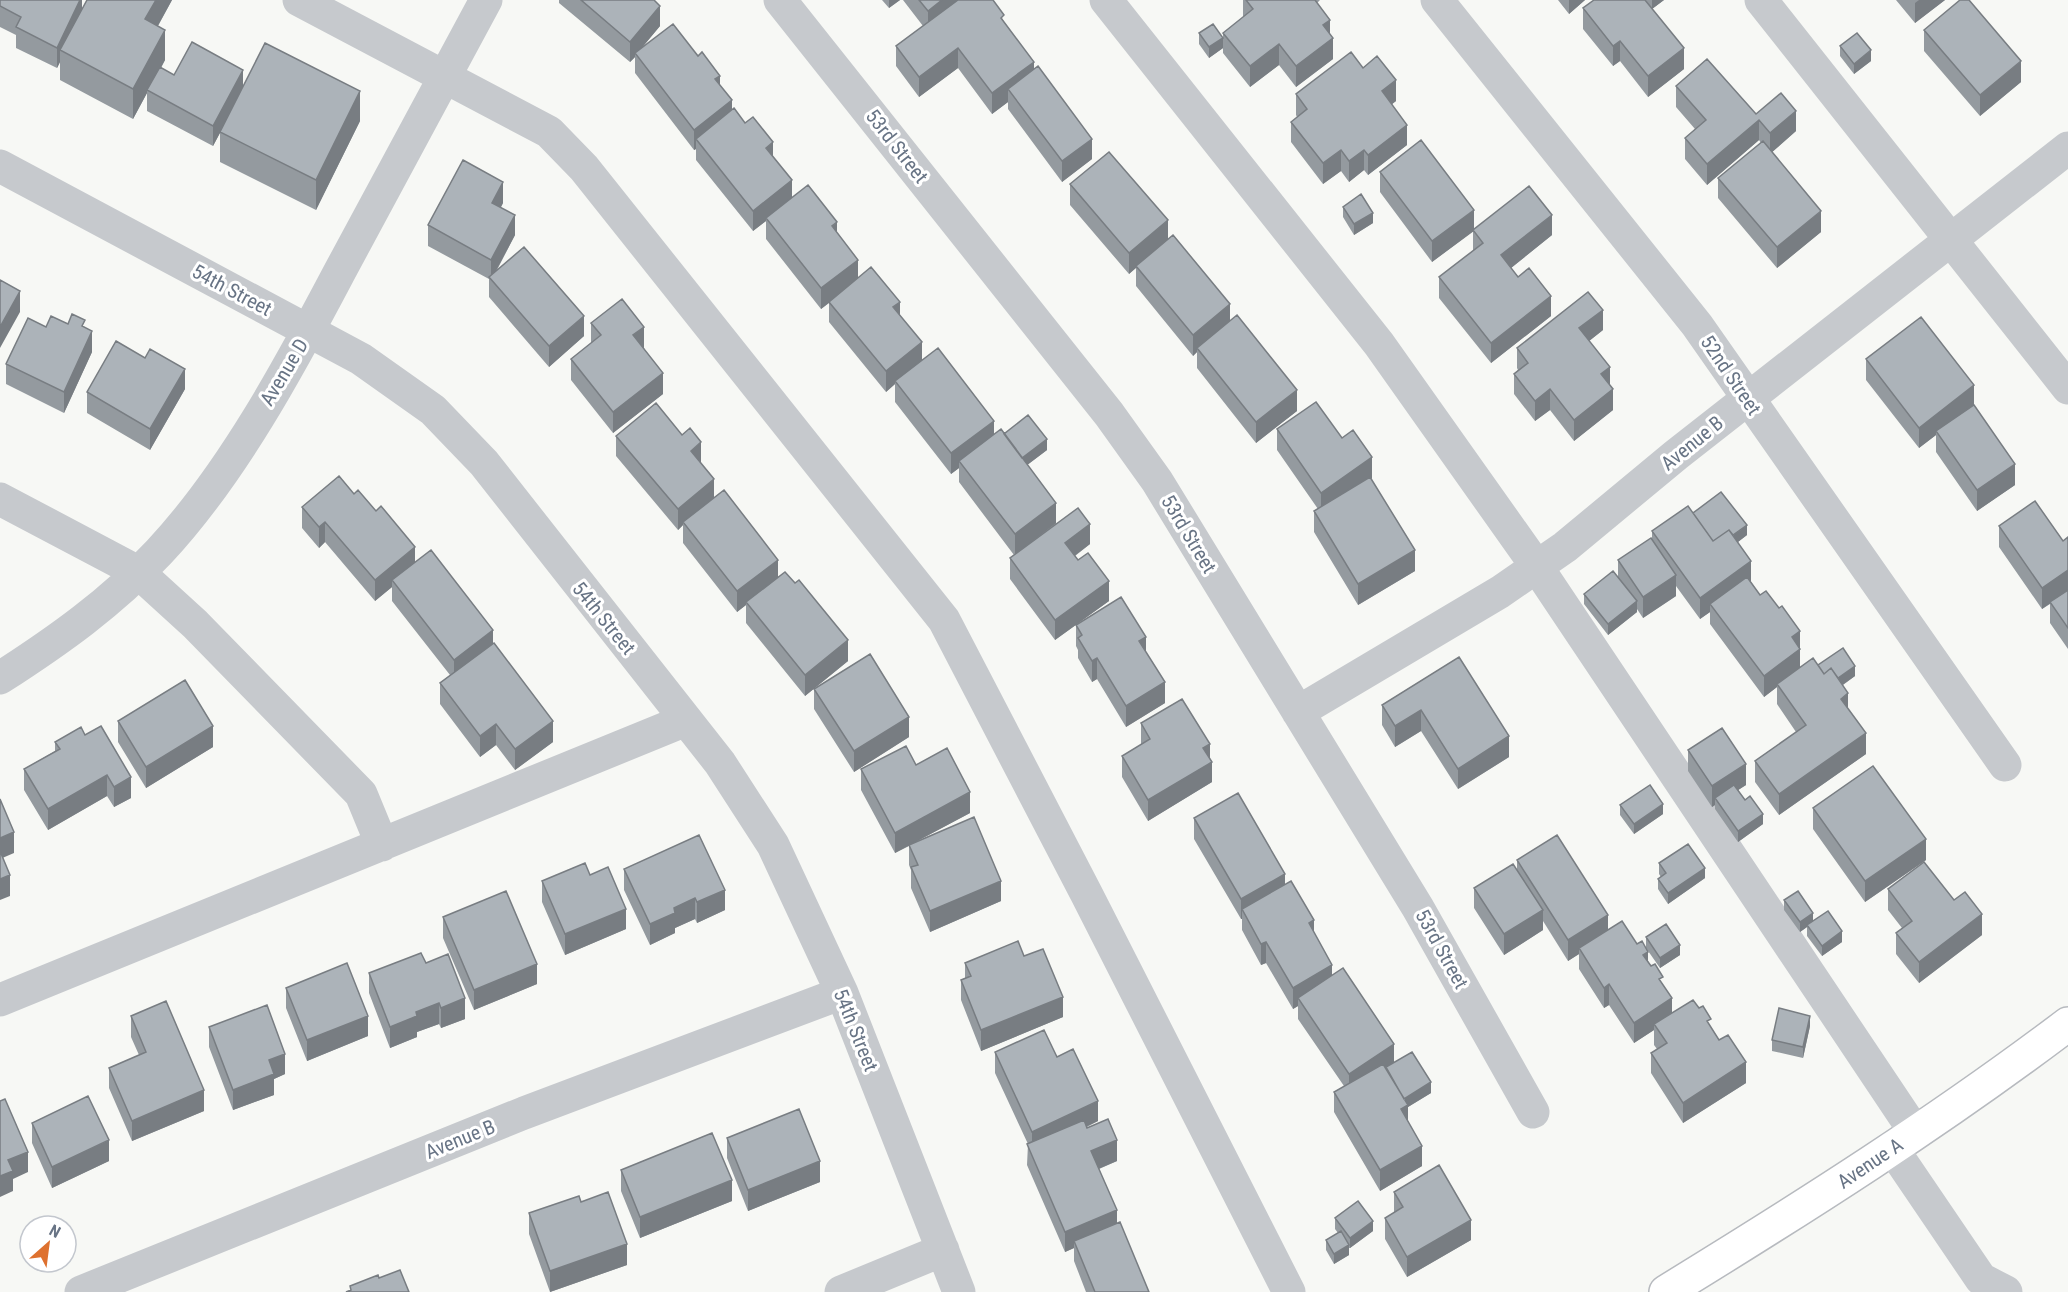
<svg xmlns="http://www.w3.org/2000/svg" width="2068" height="1292" viewBox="0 0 2068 1292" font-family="'Roboto Condensed',sans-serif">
<rect width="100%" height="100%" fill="#f7f8f5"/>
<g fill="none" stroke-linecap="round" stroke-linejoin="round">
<defs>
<path id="major" d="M1666,1292C1803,1208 1940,1121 2068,1024"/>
</defs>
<use href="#major" stroke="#b7babf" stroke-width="36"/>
<path stroke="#c6c9cd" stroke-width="33" d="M299,0L549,132L584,168L944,620L1087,895L1289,1292
M780,0L1109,414L1157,481L1418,908L1533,1112
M1106,0L1379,344L1537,567L1915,1132
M1437,0L1697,325L2005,765
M1761,0L2068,388
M0,166L361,359L433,410L484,463L720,763L773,845L842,993L959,1292
M0,499L138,572L195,624L361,794L382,845
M0,678C59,640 111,603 159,552C232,474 290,366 340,271C389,181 437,90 486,0
M1298,712L1500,592L1565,547L1676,455L2068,148
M0,1000L686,720
M1892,1148L1981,1279L2006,1292
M81,1292L524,1113L842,993
M841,1292L943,1250"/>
<use href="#major" stroke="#fff" stroke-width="33"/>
</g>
<path fill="#949a9f" d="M0,0H82V9L87,0H172L158,26L165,60L161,68L174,75L243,87L360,121L316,210L220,162V132L222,129L213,146L147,111V93L133,119L60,80V62L57,68L16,48V35L0,27Z
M559,0H654L660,26L643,46L720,86L732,109L773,157L792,198L837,233L858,278L900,316L922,361L994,434H1004L1047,450L1027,465L1056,523L1090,544L1075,556L1109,601L1055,640L1010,579V558L1014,555L959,482V468L951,474L895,402V384L886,392L829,322V303L821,309L766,239V221L753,231L696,160V149L694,150L635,73V57L630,62L559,3Z
M882,0H900L889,8Z
M903,0H993L1004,22L1092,159L1062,182L1008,109V102L992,114L958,68L919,97L896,66V46L923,26Z
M1243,0H1320L1317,3L1330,34L1333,59L1296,87L1279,65L1250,87L1223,53V33L1244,17L1243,16Z
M1558,0H1585L1569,14Z
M1594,0H1664L1652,9L1684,69L1648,97L1620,61L1613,66L1583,29V8Z
M1896,0H1945L1915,23Z
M1924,30L2021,82L1980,116L1924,51Z
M1199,33L1223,48L1209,58L1199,44Z
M1840,46L1871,61L1854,74L1840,56Z
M1363,68L1396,101L1392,104L1407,145L1368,175L1364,170L1349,182L1341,171L1323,184L1291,142V122L1297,117L1296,115V94Z
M1676,86L1756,114L1796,131L1772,152L1821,232L1777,268L1718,198V178L1761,143L1759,140L1707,185L1685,159V138L1695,129L1676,107Z
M1380,172L1474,229L1552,235L1511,268L1551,316L1491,363L1439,298V277L1473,251V231L1432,262L1380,192Z
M1070,184L1168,240L1230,321L1297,411L1256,443L1197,368V352L1193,356L1136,286V267L1129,274L1070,205Z
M503,203L501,207L515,235L497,270L584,336L549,367L489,297V279L428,246V225Z
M1343,207L1373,223L1354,235L1343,217Z
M591,323L644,348L663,394L613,433L571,380V359L591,343Z
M68,324L85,327L92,352L64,413L6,384V364L46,327Z
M1603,330L1589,341L1610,385L1613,410L1574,441L1550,410L1535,421L1514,394V374L1518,370L1517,368V348Z
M1866,359L1974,405L2015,485L1977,511L1936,452V435L1919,448L1866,380Z
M185,389L150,450L87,413V392Z
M1277,429L1342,438L1372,478L1371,479L1415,571L1358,605L1314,532V511L1318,509L1277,450Z
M616,436L701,463L714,498L848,661L805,696L746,623V605L737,612L683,543V525L678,530L616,456Z
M302,507L415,562L493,644L553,742L515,770L496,745L480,757L440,704V683L450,675L392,601V587L375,601L325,542L319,548L302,528Z
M1693,513L1747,535L1738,542L1751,582L1760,595L1779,608L1800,631V667L1818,665L1855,676L1843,685L1848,709L1866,754L1779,815L1755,782V761L1796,732L1777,704V687L1764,697L1710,624V612L1700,619L1676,586V596L1643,618L1637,609V612L1608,635L1584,604V594L1618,577V560L1652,540V531Z
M1999,526L2063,541L2068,537V649L2050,623V604L2042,609L1999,547Z
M1076,625L1146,653L1165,703L1126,727L1097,679L1092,682L1078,658V650L1076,646Z
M1459,657L1509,757L1458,789L1421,731L1395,747L1382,725V705Z
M814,689L909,737L854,772L814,709Z
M118,721L213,747L146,788L118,742Z
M1141,723L1210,758L1212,782L1148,821L1122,777V756L1141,745Z
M85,735L131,798L114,807L107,796L48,830L24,790V769L55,751V742Z
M1688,750L1746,785L1738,790L1763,824L1738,842L1715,809V805L1712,807L1688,771Z
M916,765L970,813L917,841L1001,901L930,932L911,888V870L909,865V846L895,853L861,790V769Z
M1620,805L1663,814L1634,834L1620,815Z
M1813,808L1926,860L1865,902L1813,829Z
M1194,818L1285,884L1314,934L1332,975L1394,1062L1431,1093L1408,1107V1122L1422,1166L1380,1191L1334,1112V1092L1344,1086L1298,1019V1006L1293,1009L1266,963L1261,965L1242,930V919H1241L1194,839Z
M1517,860L1608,930L1648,961L1663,985L1672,1013L1711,1027L1746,1083L1683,1123L1651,1073V1053L1657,1049L1654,1045V1030L1634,1043L1609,1005L1604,1008L1579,969V954L1568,961L1543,921V930L1504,955L1474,908V888L1517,870Z
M1659,863L1705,878L1668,904L1658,889V879L1661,877L1659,874Z
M624,869L725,910L697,923L695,919L675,928V933L650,945L624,890Z
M590,875L626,929L565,955L542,902V881Z
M1888,889L1954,900L1982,935L1919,983L1896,954V933L1902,928L1888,910Z
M1784,900L1842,942L1822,956L1807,936V927L1800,932L1784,910Z
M443,917L537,984L474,1010L443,938Z
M1646,937L1680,955L1660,968L1646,948Z
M1024,956L1063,1017L981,1051L961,1000V980L965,978V963Z
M426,963L465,1019L441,1028L439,1024L417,1032V1037L390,1048L369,993V973Z
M286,988L368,1036L307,1061L286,1008Z
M131,1016L204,1111L132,1141L109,1088V1068L139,1055L131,1037Z
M1810,1026L1803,1058L1772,1051V1040Z
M209,1027L285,1074L274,1079V1095L233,1110L209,1047Z
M995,1052L1057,1057L1098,1121L1087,1127V1128L1117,1161L1099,1169L1117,1224L1149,1292H1086L1074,1261V1248L1065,1252L1027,1165L1028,1144L995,1073Z
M32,1123L109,1161L52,1188L32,1143Z
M727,1138L820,1182L748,1211L727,1158Z
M621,1170L732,1201L640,1238L621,1191Z
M1394,1192L1471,1240L1407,1277L1385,1239V1218L1394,1213Z
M581,1202L627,1265L550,1292L529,1234V1213Z
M1335,1218L1373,1231L1350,1248H1349V1255L1334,1264L1326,1250V1240L1338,1233L1335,1229Z"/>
<path fill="#787d82" d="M80,0H82V17L60,50V62L57,68V48Z
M156,0H172L145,49V19Z
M889,0H900L889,8Z
M942,0H969L928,32V11Z
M1569,0H1585L1569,14Z
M1652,0H1664L1652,9Z
M1919,0H1945L1915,23V3Z
M660,6V26L636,55L635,53V57L630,62V42Z
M1330,20V40L1333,38V59L1296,87V66L1323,25Z
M165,30V60L148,91L147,90V93L133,119V89Z
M1223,38V48L1209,58V47Z
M1620,41V61L1613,66V46Z
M1279,44V65L1250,87V66Z
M958,48V68L919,97V77Z
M1684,48V69L1648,97V76Z
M1871,50V61L1854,74V64Z
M2021,61V82L1980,116V95Z
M1034,62V83L1008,89V102L992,114V93Z
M243,70V90L213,146V126Z
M720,76V96L715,79Z
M1396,80V101L1382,112V91Z
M360,91V121L316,210V180Z
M732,100V121L696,139V149L694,150V130Z
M1796,111V131L1770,154V133Z
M1759,120V140L1707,185V164Z
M1407,125V145L1368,175V155Z
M1092,139V159L1062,182V161Z
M773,142V162L766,148Z
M1341,150V171L1323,184V163Z
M1364,150V170L1349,182V161Z
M792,180V201L766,218V221L753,231V211Z
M503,182V203L492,224V203Z
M1474,210V231L1432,262V241Z
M1821,211V232L1777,268V247Z
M1373,213V223L1354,235V224Z
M515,215V235L491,280V260Z
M1552,215V235L1501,276V255Z
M1168,220V241L1129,274V253Z
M837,222V243L832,226Z
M858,260V280L821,309V288Z
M20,291V312L0,348V327Z
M1551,296V316L1491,363V343Z
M900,302V322L893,307Z
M1230,304V325L1197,348V352L1193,356V335Z
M1603,310V330L1579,349V328Z
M584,316V336L549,367V346Z
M644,327V348L633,356V335Z
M92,331V352L64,413V392Z
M922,342V362L895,381V384L886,392V371Z
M1610,367V388L1601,374Z
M185,369V389L150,450V429Z
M663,373V394L613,433V412Z
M1974,385V405L1936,431V435L1919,448V428Z
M1550,389V410L1535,421V401Z
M1613,389V410L1574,441V420Z
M1297,390V411L1256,443V422Z
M994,421V442L959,461V468L951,474V453Z
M1047,439V450L1018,472V461Z
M701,442V463L691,471V451Z
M1372,457V478L1321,514V493Z
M2015,464V485L1977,511V490Z
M714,479V500L683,522V525L678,530V509Z
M1056,503V523L1015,555V534Z
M325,522V542L319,548V527Z
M1090,524V544L1065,563V543Z
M1747,525V535L1730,548V538Z
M415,547V567L392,580V587L375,601V580Z
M1415,550V571L1358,605V584Z
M778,560V580L746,602V605L737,612V591Z
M1751,561V582L1714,609L1710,604V612L1700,619V598Z
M2068,570V591L2042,609V588Z
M1676,575V596L1643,618V597Z
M1109,581V601L1055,640V620Z
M1637,601V612L1608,635V624Z
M493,630V651L454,680V660Z
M1800,631V670L1777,684V687L1764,697V676L1792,637Z
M1146,637V657L1139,641Z
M848,640V661L805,696V675Z
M1097,658V679L1092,682V661Z
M1855,666V676L1838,688V678Z
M1165,682V703L1126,727V706Z
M1848,693V714L1841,699Z
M1421,710V731L1395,747V726Z
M909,717V737L854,772V751Z
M553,721V742L515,770V749Z
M496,724V745L480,757V736Z
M213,726V747L146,788V767Z
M1866,733V754L1779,815V794Z
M1509,736V757L1458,789V769Z
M1210,744V763L1212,762V782L1148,821V800L1203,748Z
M1746,764V785L1718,803L1715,798V805L1712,807V786Z
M107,775V796L48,830V809Z
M131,777V798L114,807V787Z
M970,792V813L895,853V833Z
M1663,804V814L1634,834V824Z
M1763,814V824L1738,842V831Z
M14,832V853L0,859V838Z
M1926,839V860L1865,902V881Z
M1705,868V878L1668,904V893Z
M1285,874V894L1242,909V919H1241V899Z
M10,875V896L0,900V879Z
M1001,881V901L930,932V911Z
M725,890V910L697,923V902Z
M695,898V919L675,928V933L650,945V924L674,908Z
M626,909V929L565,955V934Z
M1543,910V930L1504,955V934Z
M1813,913V923L1807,925V927L1800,932V922Z
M1982,914V935L1919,983V962Z
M1608,915V935L1579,948V954L1568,961V940Z
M1314,920V941L1309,923Z
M1842,931V942L1822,956V946Z
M1266,942V963L1261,965V944Z
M1680,945V955L1660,968V958Z
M1648,952V973L1643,955Z
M537,964V984L474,1010V990Z
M1332,965V985L1298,998V1006L1293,1009V988Z
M1609,984V1005L1604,1008V988Z
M1063,997V1017L981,1051V1030Z
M465,998V1019L441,1028V1008Z
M1672,998V1019L1654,1024V1030L1634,1043V1023Z
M439,1003V1024L417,1032V1037L390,1048V1027L416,1012Z
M368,1016V1036L307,1061V1040Z
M1810,1016V1026L1803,1058V1047Z
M1394,1044V1065L1349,1095V1074Z
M285,1054V1074L274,1079V1095L233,1110V1090L269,1060Z
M1746,1062V1083L1683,1123V1103Z
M1431,1082V1093L1408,1107V1126L1401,1130L1402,1100Z
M204,1090V1111L132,1141V1121Z
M1098,1101V1121L1032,1152V1132Z
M109,1140V1161L52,1188V1167Z
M1117,1140V1161L1091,1172V1151Z
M1422,1146V1166L1380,1191V1170Z
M28,1152V1172L13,1179V1191L0,1197V1176L8,1160Z
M820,1161V1182L748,1211V1190Z
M732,1180V1201L640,1238V1217Z
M1117,1210V1230L1074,1241V1248L1065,1252V1232Z
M1471,1220V1240L1407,1277V1257Z
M1373,1221V1231L1350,1248V1238Z
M627,1244V1265L550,1292V1271Z
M1349,1245V1255L1334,1264V1254Z"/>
<path fill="#acb3b9" stroke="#787d82" stroke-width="1.5" d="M0,0H80L57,48L16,27L21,17L0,6Z
M87,0H156L145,19L165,30L133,89L60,50Z
M581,0H654L660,6L630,42Z
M919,0H942L928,11Z
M958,0H993L1004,15L1001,18L1034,62L992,93L958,48L919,77L896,46Z
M1246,0H1315L1330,20L1323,25L1333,38L1296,66L1279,44L1250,66L1223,33L1253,9Z
M1594,0H1645L1684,48L1648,76L1620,41L1613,46L1583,8Z
M1960,0H1969L2021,61L1980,95L1924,30Z
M673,24L698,56L702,52L720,76L715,79L732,100L694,130L635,53Z
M1213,24L1223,38L1209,47L1199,33Z
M1857,33L1871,50L1854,64L1840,46Z
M192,42L243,70L213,126L147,90L160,67L174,75Z
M265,43L360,91L316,180L220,132Z
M1351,52L1363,68L1377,56L1396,80L1382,91L1407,125L1368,155L1364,150L1349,161L1341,150L1323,163L1291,122L1307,109L1296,94Z
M1707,59L1756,114L1781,93L1796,111L1770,133L1759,120L1707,164L1685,138L1706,120L1676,86Z
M1038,66L1092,139L1062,161L1008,89Z
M734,108L745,123L753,117L773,142L766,148L792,180L753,211L696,139Z
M1421,140L1474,210L1432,241L1380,172Z
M1763,141L1821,211L1777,247L1718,178Z
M1109,152L1168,220L1129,253L1070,184Z
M463,160L503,182L492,203L515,215L491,260L428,225Z
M808,185L837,222L832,226L858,260L821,288L766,218Z
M1529,186L1552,215L1501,255L1518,277L1529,268L1551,296L1491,343L1439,277L1483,243L1473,230Z
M1361,194L1373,213L1354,224L1343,207Z
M1173,235L1230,304L1193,335L1136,266Z
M524,247L584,316L549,346L489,277Z
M871,267L900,302L893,307L922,342L886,371L829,302Z
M0,280L20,291L0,327Z
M1588,292L1603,310L1579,328L1610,367L1601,374L1613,389L1574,420L1550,389L1535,401L1514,374L1528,363L1517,348Z
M622,299L644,327L633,335L663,373L613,412L571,359L601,335L591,323Z
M72,314L85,320L82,326L92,331L64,392L6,364L28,318L46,327L51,316L68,324Z
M1237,315L1297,390L1256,422L1197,348Z
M1921,317L1974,385L1919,428L1866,359Z
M116,341L145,358L150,349L185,369L150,429L87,392Z
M938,348L994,421L951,453L895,381Z
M1316,402L1342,438L1353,430L1372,457L1321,493L1277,429Z
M656,403L682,435L690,428L701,442L691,451L714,479L678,509L616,436Z
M1974,405L2015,464L1977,490L1936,431Z
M1028,415L1047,439L1022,458L1004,434Z
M1001,429L1056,503L1015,534L959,461Z
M339,476L354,494L358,490L376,511L381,506L415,547L375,580L325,522L319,527L302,507Z
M1370,477L1415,550L1358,584L1314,511Z
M724,490L778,560L737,591L683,522Z
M1721,492L1747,525L1733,535L1729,530L1713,541L1693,513Z
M2035,501L2063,541L2068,537V570L2042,588L1999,526Z
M1688,506L1713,541L1729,530L1751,561L1700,598L1652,531Z
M1078,508L1090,524L1065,543L1078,560L1088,553L1109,581L1055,620L1010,558Z
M1651,538L1676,575L1643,597L1618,560Z
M431,550L493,630L454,660L392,580Z
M1613,571L1637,601L1608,624L1584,594Z
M785,572L795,583L799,580L848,640L805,675L746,602Z
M1747,577L1760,595L1766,591L1779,608L1782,606L1800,631L1792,637L1800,649L1764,676L1710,604Z
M2068,590V628L2050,602Z
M1121,597L1146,637L1139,641L1165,682L1126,706L1097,658L1092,661L1078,638L1082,635L1076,625Z
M494,643L553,721L515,749L496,724L480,736L440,683Z
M1843,648L1855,666L1838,678L1831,668L1824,674L1818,665Z
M870,654L909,717L854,751L814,689Z
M1459,657L1509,736L1458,769L1421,710L1395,726L1382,705Z
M1813,658L1824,674L1831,668L1848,693L1841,699L1866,733L1779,794L1755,761L1806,725L1777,684Z
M185,680L213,726L146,767L118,721Z
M1182,699L1210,744L1203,748L1212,762L1148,800L1122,756L1150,739L1141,723Z
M101,726L131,777L114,787L107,775L48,809L24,769L60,749L55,742L81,727L85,735Z
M1722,728L1746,764L1712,786L1688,750Z
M906,746L916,765L947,748L970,792L895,833L861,769Z
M1873,766L1926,839L1865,881L1813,808Z
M1650,785L1663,804L1634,824L1620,805Z
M1734,785L1745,800L1750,796L1763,814L1738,831L1715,798Z
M1238,793L1285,874L1241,899L1194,818Z
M0,799L14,832L0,838Z
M974,817L1001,881L930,911L911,867L918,865L909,845Z
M699,835L725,890L697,902L695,898L674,908L675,913L650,924L624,869Z
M1557,835L1608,915L1568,940L1517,860Z
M1688,844L1705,868L1668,893L1658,879L1666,873L1659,863Z
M0,851L10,875L0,879Z
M1924,862L1954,900L1965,892L1982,914L1919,962L1896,933L1912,921L1888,889Z
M585,863L590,875L608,867L626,909L565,934L542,881Z
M1513,864L1543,910L1504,934L1474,888Z
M1291,881L1314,920L1309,923L1332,965L1293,988L1266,942L1261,944L1242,909Z
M506,891L537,964L474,990L443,917Z
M1798,891L1813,913L1800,922L1784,900Z
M1828,911L1842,931L1822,946L1807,925Z
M1622,921L1637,944L1642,941L1648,952L1643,955L1651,966L1655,964L1663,977L1659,979L1672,998L1634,1023L1609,984L1604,988L1579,948Z
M1666,924L1680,945L1660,958L1646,937Z
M1018,941L1024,956L1043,949L1063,997L981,1030L961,980L971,976L965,963Z
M421,953L426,963L448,954L465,998L441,1008L439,1003L416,1012L417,1016L390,1027L369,973Z
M347,963L368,1016L307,1040L286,988Z
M1343,968L1394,1044L1349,1074L1298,998Z
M1693,1000L1699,1008L1703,1006L1711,1019L1707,1021L1719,1040L1728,1035L1746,1062L1683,1103L1651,1053L1667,1043L1654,1024Z
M166,1001L204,1090L132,1121L109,1068L146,1052L131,1016Z
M267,1005L285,1054L269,1060L274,1074L233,1090L209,1027Z
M1779,1008L1810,1016L1803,1047L1772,1040Z
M1044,1030L1057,1057L1073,1049L1098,1101L1032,1132L995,1052Z
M1412,1052L1431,1082L1404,1099L1386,1067Z
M1383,1064L1408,1105L1401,1109L1422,1146L1380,1170L1334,1092Z
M88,1096L109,1140L52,1167L32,1123Z
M5,1099L28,1152L8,1160L13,1171L0,1176V1101Z
M799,1109L820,1161L748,1190L727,1138Z
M1108,1119L1117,1140L1091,1151L1117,1210L1065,1232L1027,1144L1084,1120L1087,1128Z
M712,1133L732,1180L640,1217L621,1170Z
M1439,1165L1471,1220L1407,1257L1385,1218L1403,1207L1394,1192Z
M608,1192L627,1244L550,1271L529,1213L579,1196L581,1202Z
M1358,1201L1373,1221L1350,1238L1335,1218Z
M1120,1222L1149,1292H1095L1074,1241Z
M1341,1231L1349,1245L1334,1254L1326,1240Z
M400,1270L409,1292H346L351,1290L350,1286L378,1275L379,1278Z"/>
<g text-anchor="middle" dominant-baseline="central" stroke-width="6" stroke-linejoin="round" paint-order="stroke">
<g font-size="20" fill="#687485" stroke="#fff">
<text transform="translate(897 146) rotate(52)">53rd Street</text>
<text transform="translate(232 290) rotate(28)">54th Street</text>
<text transform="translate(284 372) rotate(-59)">Avenue D</text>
<text transform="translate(1731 375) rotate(56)">52nd Street</text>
<text transform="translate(1692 443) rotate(-39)">Avenue B</text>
<text transform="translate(1189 534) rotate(59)">53rd Street</text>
<text transform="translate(604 618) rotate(51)">54th Street</text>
<text transform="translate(1442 949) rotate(61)">53rd Street</text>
<text transform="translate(856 1030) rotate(68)">54th Street</text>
<text transform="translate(460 1139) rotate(-22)">Avenue B</text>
<text transform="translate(1870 1163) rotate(-34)">Avenue A</text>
</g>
</g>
<g transform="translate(48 1244) rotate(28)"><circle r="28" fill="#ffffff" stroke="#c3c7ce" stroke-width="1.5"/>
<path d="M0-4.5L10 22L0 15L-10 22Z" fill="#de712f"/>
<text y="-9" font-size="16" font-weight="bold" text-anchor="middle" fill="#687485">N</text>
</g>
</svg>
